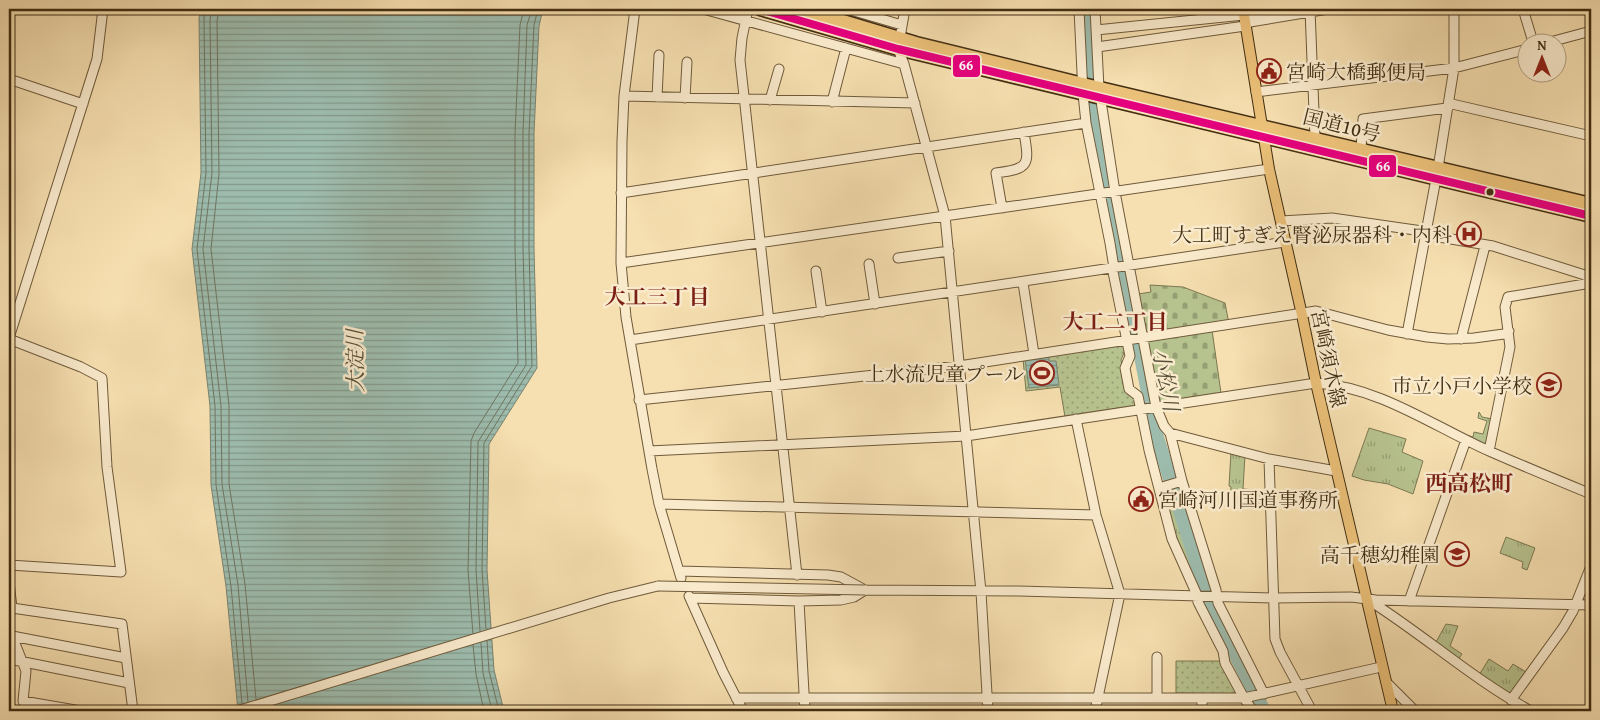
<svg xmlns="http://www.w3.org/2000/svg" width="1600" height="720" viewBox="0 0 1600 720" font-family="'Gentium Book Plus','Noto Serif JP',serif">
<defs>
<pattern id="grass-tufts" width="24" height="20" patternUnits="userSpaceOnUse" patternTransform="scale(1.25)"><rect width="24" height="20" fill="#b7c38f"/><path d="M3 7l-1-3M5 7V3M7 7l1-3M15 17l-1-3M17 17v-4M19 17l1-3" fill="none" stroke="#969f74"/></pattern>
<pattern id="cemetery-stones" width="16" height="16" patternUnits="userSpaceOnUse" patternTransform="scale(1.25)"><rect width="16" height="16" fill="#b7c38f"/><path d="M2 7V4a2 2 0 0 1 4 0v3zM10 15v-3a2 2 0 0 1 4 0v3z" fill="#969f74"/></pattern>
<pattern id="park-dots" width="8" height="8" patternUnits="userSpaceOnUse" patternTransform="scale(1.25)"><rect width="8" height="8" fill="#b7c38f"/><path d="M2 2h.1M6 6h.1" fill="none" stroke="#969f74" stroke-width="1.8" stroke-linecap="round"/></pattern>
<pattern id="water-rules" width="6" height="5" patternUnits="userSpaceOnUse" patternTransform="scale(1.25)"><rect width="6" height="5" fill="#9dbcae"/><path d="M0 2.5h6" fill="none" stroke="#82998c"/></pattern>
</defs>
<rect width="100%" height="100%" fill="#f6dfb0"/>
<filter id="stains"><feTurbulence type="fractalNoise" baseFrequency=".004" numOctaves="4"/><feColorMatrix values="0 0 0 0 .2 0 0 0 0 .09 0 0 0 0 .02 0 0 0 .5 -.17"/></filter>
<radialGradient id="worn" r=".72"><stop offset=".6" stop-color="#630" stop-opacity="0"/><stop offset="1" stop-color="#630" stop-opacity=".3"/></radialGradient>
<path fill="url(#grass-tufts)" stroke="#7c7851" d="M1479,412L1482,417L1492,419L1487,447L1466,435L1473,437L1474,432L1483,434L1487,421L1478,418Z
M1369,428L1406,439L1402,452L1423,461L1413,494L1388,484L1364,480L1352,476Z
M1231,452L1245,455L1243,489L1266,491V505L1230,500L1231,487L1229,486Z
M1182,484L1212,586L1195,585L1173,538L1161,490Z
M1506,537L1535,548L1527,570L1522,568L1523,562L1500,553Z
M1446,624L1458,626L1450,646L1462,654L1458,660L1436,642Z
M1489,659L1508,671L1513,664L1526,672L1510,696L1479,675Z"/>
<path fill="url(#cemetery-stones)" stroke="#7c7851" d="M1150,285L1183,287L1225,303L1229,324L1145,334L1138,294L1151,292Z
M1212,330L1221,393L1163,402L1158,398L1147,343L1149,341Z"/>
<path fill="url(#park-dots)" stroke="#7c7851" d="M1124,345L1126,348L1121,360L1128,395L1137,398L1136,406L1065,417L1060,387L1026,391L1023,359Z
M1176,661H1220L1236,691L1233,694L1176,693Z"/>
<path fill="url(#water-rules)" stroke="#798370" d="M201,9H543L539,26L534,133V248L537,368L489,444L487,570L494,670L504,711H238L226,586L211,485L210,406L192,249L201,173L199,18Z
M1049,356V361H1056L1059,385L1029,388L1025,359Z"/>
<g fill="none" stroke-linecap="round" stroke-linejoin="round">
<path stroke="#707560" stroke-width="1" d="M205,9L204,19L206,173L197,249L215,406L216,485L231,586L242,704
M212,9L210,20L212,173L203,249L221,406L222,484L238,585L248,702
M219,9L217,21L219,174L211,249L229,405V484L245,584L256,699
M1043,362L1052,368L1053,379L1034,382L1031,365Z
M486,629L482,570L484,443L532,366L529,248V133L534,25L538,9
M480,631L476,570L478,442L526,365L523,248V133L527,25L532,9
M473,634L468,570L471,441L474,433L518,363L515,248V133L520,25L524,9
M487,641L489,671L499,711
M481,643L483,673L492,711
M473,645L476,674L484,711"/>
<path stroke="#9dbcae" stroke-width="14" d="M1088,9L1094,113L1156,434L1200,574L1216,617L1264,711"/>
<defs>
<path id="minor" d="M635,9L624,96L622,141L621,263L626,317L652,469L659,504L681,578
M703,9L904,64
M748,9L742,38L740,60L797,575
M847,9L902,25
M905,9L898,49L904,64L945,216L981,592L988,711
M1079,9L1083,94L1086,123L1110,243L1114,268L1113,272L1130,356L1125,368L1129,389L1138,396L1149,450L1172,539L1197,595L1198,602L1223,651L1225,663L1244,698L1253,711
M1095,9L1099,88L1115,192L1156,407L1164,426L1170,433L1182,481L1216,590L1218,603L1264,694
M1310,9L1315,138
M1523,9L1533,42
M1096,30L1244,15L1277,9
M1550,42L1591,31
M1097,47L1245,26L1250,22L1328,9
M9,79L83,104
M1256,92L1454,68L1528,49
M624,96L915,103
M657,97L659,55
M685,98L687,62
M770,100L779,69
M832,102L846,48
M1361,149L1363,119L1447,108L1452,104L1591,136
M621,193L1086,123
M1002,208L996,173C1031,169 1029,164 1024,132
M1281,221L1332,218L1422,231L1427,235L1493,246L1591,277
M898,258L949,251
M621,263L1269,169
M869,264L875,304
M816,271L822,312
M1023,283L1034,354
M1407,334L1438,168L1454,68V9
M9,338L97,59L103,9
M9,339L81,367L102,378L107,467L121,572L9,565
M1461,339L1485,246
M630,340L1285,242
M639,400L959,366L1316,311L1388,330L1427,337L1448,339L1474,338L1504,334L1509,331
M1076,419L1096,515L1120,594L1095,711
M1170,433L1269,459L1336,471
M649,451L966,436L1316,383C1379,387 1433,426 1489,451C1523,466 1557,480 1591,494
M1489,451L1510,347L1505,307L1508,297L1591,283
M1269,459L1275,639L1280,652L1312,711
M1159,488L1182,481
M659,504L1096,515
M679,571L828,575L841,577L865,590L1019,591L1274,598L1351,597L1376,600L1591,605
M9,582L12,608L122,624L133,711
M689,596L723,672L743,711
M690,598L799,601L841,600L854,597L865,590
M799,601L805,711
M1370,601C1425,636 1474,680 1531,711
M1409,601L1466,440
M9,659L129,683
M1386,682L1415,711
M736,698H1244L1381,667
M1157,698V657
M1511,700L1563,628L1573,611L1591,566
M81,711L23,701L26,671L12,636L126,658
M237,711L609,598L658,586
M1202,711V698"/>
<path id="major" d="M1243,9L1269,169L1302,315L1316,383L1393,711"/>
<path id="highway" d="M760,9L898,49L1591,216
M803,9L916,43L1083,84L1591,204"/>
</defs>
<use href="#minor" stroke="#6f5a3a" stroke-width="11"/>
<use href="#major" stroke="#422e13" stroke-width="12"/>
<use href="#highway" stroke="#422e13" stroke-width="15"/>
<use href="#minor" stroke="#f9eacc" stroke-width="9"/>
<use href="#major" stroke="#ebc078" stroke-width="10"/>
<use href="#highway" stroke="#ebc078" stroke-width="12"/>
<defs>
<path id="minor-bridge" d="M658,586L865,590"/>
</defs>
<use href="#minor-bridge" stroke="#6f5a3a" stroke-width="11" stroke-linecap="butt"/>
<use href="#minor-bridge" stroke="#f9eacc" stroke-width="9"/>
<defs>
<path id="bus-1" d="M760,9L898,49L1591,216"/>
</defs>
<use href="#bus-1" stroke="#f9eacc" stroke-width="11"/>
<use href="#bus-1" stroke="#e5007d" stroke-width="8"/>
</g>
<defs>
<symbol id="civic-ring" viewBox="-11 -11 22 22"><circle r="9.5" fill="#f9eacc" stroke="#8f2418" stroke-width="1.5"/><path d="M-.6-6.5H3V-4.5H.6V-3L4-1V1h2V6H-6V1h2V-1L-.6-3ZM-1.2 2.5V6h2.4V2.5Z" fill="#8f2418"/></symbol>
<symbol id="hospital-ring" viewBox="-11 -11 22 22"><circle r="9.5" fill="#f9eacc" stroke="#8f2418" stroke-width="1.5"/><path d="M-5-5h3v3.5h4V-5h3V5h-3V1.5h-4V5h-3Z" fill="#8f2418"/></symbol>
<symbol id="stadium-ring" viewBox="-11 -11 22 22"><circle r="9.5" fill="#f9eacc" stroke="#8f2418" stroke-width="1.5"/><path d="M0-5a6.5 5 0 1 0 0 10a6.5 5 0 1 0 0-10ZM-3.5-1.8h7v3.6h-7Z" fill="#8f2418"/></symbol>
<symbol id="school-ring" viewBox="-11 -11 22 22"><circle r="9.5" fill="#f9eacc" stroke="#8f2418" stroke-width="1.5"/><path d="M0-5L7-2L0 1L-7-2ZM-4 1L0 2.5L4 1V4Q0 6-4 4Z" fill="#8f2418"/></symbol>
</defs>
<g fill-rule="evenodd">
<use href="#civic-ring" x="1255" y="57" width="28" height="28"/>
<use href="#hospital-ring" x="1455" y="220" width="28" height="28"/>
<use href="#stadium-ring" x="1028" y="359" width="28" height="28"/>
<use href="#school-ring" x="1535" y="371" width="28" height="28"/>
<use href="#civic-ring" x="1127" y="485" width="28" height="28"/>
<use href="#school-ring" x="1443" y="540" width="28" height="28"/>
</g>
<circle fill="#422e13" stroke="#f9eacc" stroke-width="2" cx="1490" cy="192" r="4.5"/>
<g text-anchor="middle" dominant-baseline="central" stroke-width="5" stroke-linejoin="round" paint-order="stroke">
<g font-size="20" fill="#422e13" stroke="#f9eacc" text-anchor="end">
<text x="1286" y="71" text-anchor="start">宮崎大橋郵便局</text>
<text x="1452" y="234">大工町すぎえ腎泌尿器科・内科</text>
<text x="1024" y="373">上水流児童プール</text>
<text x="1532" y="385">市立小戸小学校</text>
<text x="1158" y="499" text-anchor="start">宮崎河川国道事務所</text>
<text x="1440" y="554">高千穂幼稚園</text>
</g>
<g font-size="20" fill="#422e13" stroke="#f9eacc">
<text transform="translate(1342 125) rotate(14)">国道10号</text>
<text transform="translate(1329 358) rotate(78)">宮崎須木線</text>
</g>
<g font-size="21" font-weight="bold" fill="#7a1f14" stroke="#f9eacc">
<text x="657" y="296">大工三丁目</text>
<text x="1115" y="321">大工二丁目</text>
</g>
<g font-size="21" font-style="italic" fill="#59523a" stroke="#f9eacc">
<text transform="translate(355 361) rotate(-91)">大淀川</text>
<text transform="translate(1166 380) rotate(79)">小松川</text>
</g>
<g font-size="22" font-weight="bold" fill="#7a1f14" stroke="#f9eacc">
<text x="1469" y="483">西高松町</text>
</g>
</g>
<g stroke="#f9eacc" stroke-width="2">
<rect x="952" y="54" width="29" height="24" rx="5" fill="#e5007d"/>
<rect x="1368" y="154" width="29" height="24" rx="5" fill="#e5007d"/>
</g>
<g font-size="14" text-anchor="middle" font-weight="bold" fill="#fff">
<text x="966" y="70">66</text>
<text x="1383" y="171">66</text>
</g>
<rect width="1600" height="720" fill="none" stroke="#f6dfb0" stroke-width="30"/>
<rect x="10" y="10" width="1580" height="700" fill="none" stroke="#422e13" stroke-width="2.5"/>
<rect x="15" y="15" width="1570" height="690" fill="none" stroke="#422e13"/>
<g transform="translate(1542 58)"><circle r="24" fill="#f9eacc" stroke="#b09f82"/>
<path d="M0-4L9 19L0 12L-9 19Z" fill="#8f2418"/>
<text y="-8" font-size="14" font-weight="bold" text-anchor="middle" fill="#422e13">N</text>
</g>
<rect width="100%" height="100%" filter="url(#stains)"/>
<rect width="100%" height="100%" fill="url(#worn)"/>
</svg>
